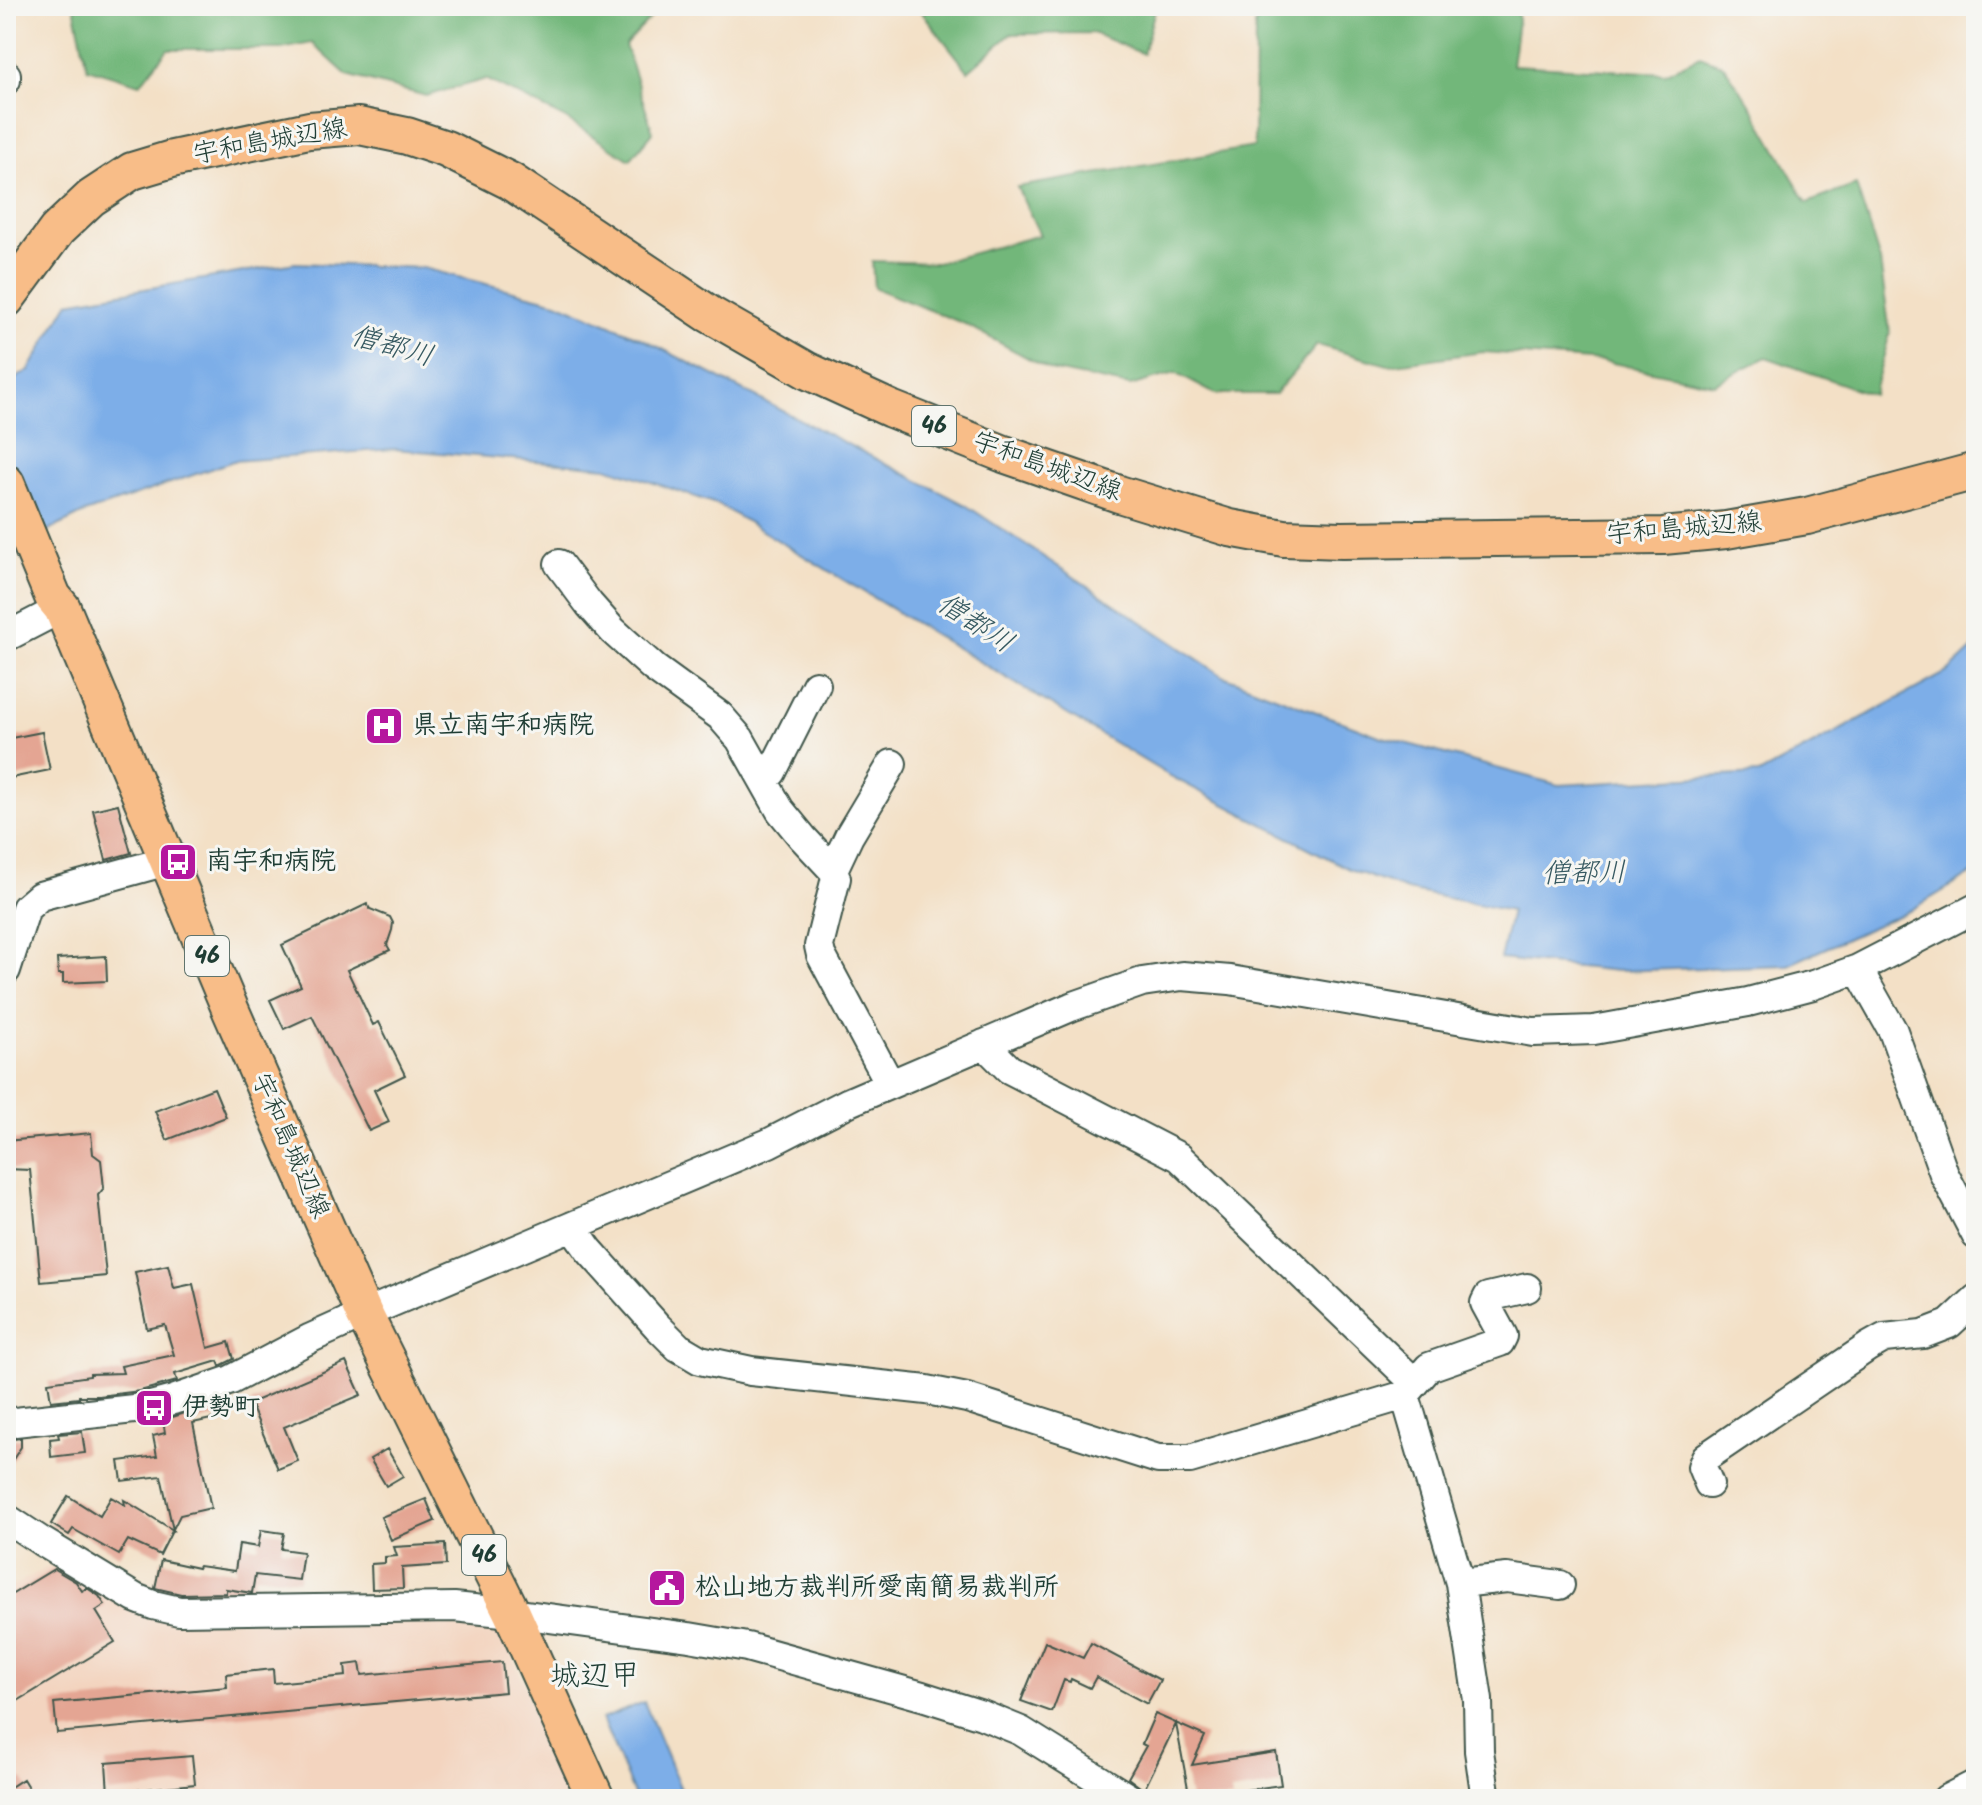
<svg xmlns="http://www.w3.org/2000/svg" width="1982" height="1805" viewBox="0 0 1982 1805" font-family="Kalam,'Klee One',sans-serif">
<rect width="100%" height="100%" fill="#f6f6f2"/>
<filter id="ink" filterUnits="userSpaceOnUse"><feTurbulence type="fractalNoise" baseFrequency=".0125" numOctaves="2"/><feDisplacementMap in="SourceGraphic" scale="16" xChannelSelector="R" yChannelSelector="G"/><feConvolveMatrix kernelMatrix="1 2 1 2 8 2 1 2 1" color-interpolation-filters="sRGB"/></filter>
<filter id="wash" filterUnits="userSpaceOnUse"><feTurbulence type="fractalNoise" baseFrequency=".006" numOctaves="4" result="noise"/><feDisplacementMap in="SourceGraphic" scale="32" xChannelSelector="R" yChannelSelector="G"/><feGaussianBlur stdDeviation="1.8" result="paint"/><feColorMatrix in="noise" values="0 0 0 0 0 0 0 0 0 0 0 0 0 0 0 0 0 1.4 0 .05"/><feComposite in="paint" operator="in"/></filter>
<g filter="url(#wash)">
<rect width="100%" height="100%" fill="#f3e0c6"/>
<path fill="#f3d4bf" d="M61,1561L187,1620L459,1623L501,1628L572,1799H6V1589Z"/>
<path fill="#72b77a" stroke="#487a57" stroke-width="2" d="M74,6H662L625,45L653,132L630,160L564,118L486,79L426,96L347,75L312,43L281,49H168L140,84L87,68Z
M917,6H1156L1143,54L1093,33L1011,34L968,71Z
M1264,6H1517L1518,21L1512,65L1665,73L1700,56L1723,65L1749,102L1807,203L1856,185L1880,261L1890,333L1873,395L1766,357L1714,384L1603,361L1483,352L1388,365L1317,345L1275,394H1215L1175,373L1130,386L1050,370L965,324L874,288L872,261L937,263L1040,235L1017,187L1254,147L1255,25Z"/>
<path fill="#7daee8" stroke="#4e768e" stroke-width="2" d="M295,263L423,268L557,302L643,339L964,504L1223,676L1379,736L1559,785L1759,774L1949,671L1976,646V871L1911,910L1788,965L1617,971L1500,959L1511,911L1407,890L1349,869L1168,775L719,505L607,467L394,449L233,461L82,514L6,552V384L29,370L69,302Z
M644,1702L685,1799H636L602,1719Z"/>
<g id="blocks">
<path fill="#e4a593" d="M42,732L50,770L6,779V739Z
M118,804L131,853L106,860L93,810Z
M367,904L370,909L390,917L393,923L392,930L387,945L390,950L347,970L373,1025L379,1022L405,1075L374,1090L389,1122L369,1131L312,1016L284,1029L270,1000L301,986L282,945Z
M106,956L107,981L63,983V974H58L57,959Z
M214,1088L226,1117L167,1140L155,1111Z
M91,1133L93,1154L101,1160L104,1188L98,1195L106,1276L41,1282L30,1170L6,1169V1141Z
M168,1265L174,1288L193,1284L208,1348L229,1342L234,1359L220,1366L218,1361L175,1374L177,1381L140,1391L99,1396H79V1398L51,1401L48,1382L90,1376V1374L123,1373L121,1366L174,1355L165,1325L147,1329L135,1272Z
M346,1362L361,1395L284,1427L298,1461L278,1469L250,1403Z
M217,1403L220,1417L193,1423L211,1508L180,1515L160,1555L128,1540L119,1555L73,1529L69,1535L51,1524L68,1496L100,1516L111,1497L125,1505L124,1500L173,1530L161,1476L122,1481L119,1461L157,1456L153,1436L165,1433L163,1420Z
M82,1432L85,1453L51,1457L50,1439L59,1438L58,1434Z
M21,1438V1447L6,1470V1440Z
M387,1449L403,1476L386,1486L370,1459Z
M426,1499L435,1521L391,1540L381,1517Z
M261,1530L284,1533L281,1549L303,1552L299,1580L255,1575L252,1593L226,1589V1593L181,1594L155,1588L161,1560L198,1568L199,1566L235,1571L239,1544L258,1547Z
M445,1544L446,1565L402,1568L403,1588L372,1589L371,1564L385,1563V1557L397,1556L394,1547Z
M54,1569L76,1582L82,1591L87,1588L99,1596L105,1605L96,1611L115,1642L6,1708V1598Z
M1045,1642L1083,1658L1091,1643L1160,1680L1147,1704L1096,1677L1090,1688L1071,1679L1070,1682L1064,1680L1052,1712L1021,1701Z
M502,1662L505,1692L57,1733L54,1703L227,1687L226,1674L273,1669L274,1683L346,1676L345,1665L360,1663L362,1675Z
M1155,1714L1205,1736L1192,1765L1276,1752L1281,1785L1231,1792L1232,1799H1190L1176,1724L1144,1790L1128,1778L1146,1746L1142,1744Z
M192,1756L195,1784L108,1793L106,1763Z
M23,1779L35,1799H6V1790Z"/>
</g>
</g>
<g filter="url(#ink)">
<use href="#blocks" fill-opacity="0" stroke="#3f554a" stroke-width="2"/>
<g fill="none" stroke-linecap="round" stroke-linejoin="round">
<defs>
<path id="minor" d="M6,75V80
M559,564L589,604L613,631L654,668L720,716L740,739L780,810L803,838L833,870L836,878L819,946L821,955L890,1084
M6,637L62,608
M764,781L772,772L816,685
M833,870L849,836L892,764
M1858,969L1893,1031L1944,1174L1976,1235
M6,970L26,908L40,896L167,861
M984,1044L1009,1069L1179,1157L1415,1383
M572,1226L589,1250L657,1326L678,1347L700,1360L751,1371L927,1390L967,1398L1158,1459H1190L1405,1395L1429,1367L1500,1342L1503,1336L1485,1303L1488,1297L1527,1288
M1405,1395L1460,1583L1478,1700L1479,1751L1486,1799
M6,1423L143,1408L173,1400L231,1380L311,1338L364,1314L769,1143L849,1102L1071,1007L1142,982L1182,976L1230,980L1533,1032L1594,1030L1748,1002L1813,985L1858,969L1976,908
M1709,1484L1702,1467L1706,1457L1868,1347L1884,1338L1923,1334L1949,1324L1976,1299
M6,1518L41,1541L135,1598L153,1605L179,1611L454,1607L512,1613L689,1637L747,1647L922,1696L982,1715L1021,1731L1130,1799
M1460,1583L1507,1578L1560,1585
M1947,1799L1976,1784"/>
<path id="major" d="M6,299L57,230L91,198L132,171L172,159L309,130L359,126L407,136L446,149L510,181L709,314L808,371L891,409L1004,454L1119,494L1230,528L1284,538L1342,540L1663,536L1726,530L1807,516L1976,471
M6,483L53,597L62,608L231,1011L364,1314L512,1613L596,1799"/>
</defs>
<use href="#minor" stroke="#3f554a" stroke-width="32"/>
<use href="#major" stroke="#3f554a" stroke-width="40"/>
<use href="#minor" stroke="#fff" stroke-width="28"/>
<use href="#major" stroke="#f8bd88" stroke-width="36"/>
</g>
</g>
<defs>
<symbol id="hospital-square" viewBox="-11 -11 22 22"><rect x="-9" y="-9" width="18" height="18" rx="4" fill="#b5179e" stroke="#f6f6f2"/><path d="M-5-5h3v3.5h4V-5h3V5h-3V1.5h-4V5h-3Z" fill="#fff"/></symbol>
<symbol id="bus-square" viewBox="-11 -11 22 22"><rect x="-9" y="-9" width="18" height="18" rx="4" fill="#b5179e" stroke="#f6f6f2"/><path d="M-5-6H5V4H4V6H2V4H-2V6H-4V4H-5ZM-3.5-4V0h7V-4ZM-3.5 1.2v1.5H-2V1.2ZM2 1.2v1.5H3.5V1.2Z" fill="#fff"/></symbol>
<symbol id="civic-square" viewBox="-11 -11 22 22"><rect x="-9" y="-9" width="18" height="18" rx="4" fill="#b5179e" stroke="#f6f6f2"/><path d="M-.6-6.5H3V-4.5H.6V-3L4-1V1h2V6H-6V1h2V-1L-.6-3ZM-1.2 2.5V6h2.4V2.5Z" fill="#fff"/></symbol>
</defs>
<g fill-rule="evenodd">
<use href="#hospital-square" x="362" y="704" width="44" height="44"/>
<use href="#bus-square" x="156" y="840" width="44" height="44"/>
<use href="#bus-square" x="132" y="1386" width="44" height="44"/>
<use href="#civic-square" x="645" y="1566" width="44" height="44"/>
</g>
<g text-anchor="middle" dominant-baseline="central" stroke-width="6" stroke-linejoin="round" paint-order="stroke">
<g fill="#f6f6f2" stroke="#60746d" stroke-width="2">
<rect x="912" y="406" width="44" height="40" rx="6"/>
<rect x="185" y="936" width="44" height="40" rx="6"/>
<rect x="462" y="1535" width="44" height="40" rx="6"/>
</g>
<g font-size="24" font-weight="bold" fill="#1f3d34">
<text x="934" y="426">46</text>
<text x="207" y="956">46</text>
<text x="484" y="1555">46</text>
</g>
<g font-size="26" fill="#1f3d34" stroke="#f6f6f2">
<text transform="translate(270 142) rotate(-10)">宇和島城辺線</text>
<text transform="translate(1047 467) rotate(20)">宇和島城辺線</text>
<text transform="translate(1684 529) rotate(-5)">宇和島城辺線</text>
<text transform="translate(290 1146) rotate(66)">宇和島城辺線</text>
</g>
<g font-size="26" font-weight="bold" fill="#1f3d34" stroke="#f6f6f2" text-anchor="start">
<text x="412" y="726">県立南宇和病院</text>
<text x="206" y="862">南宇和病院</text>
<text x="182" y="1408">伊勢町</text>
<text x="695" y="1588">松山地方裁判所愛南簡易裁判所</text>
</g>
<g font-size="28" font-style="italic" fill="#365961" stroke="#f6f6f2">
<text transform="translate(392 347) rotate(16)">僧都川</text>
<text transform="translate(975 624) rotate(33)">僧都川</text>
<text transform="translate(1584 874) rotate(-1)">僧都川</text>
</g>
<g font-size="30" fill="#1f3d34" stroke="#f6f6f2">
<text x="595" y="1677">城辺甲</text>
</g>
</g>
<rect width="1982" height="1805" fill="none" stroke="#f6f6f2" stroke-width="32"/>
</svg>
